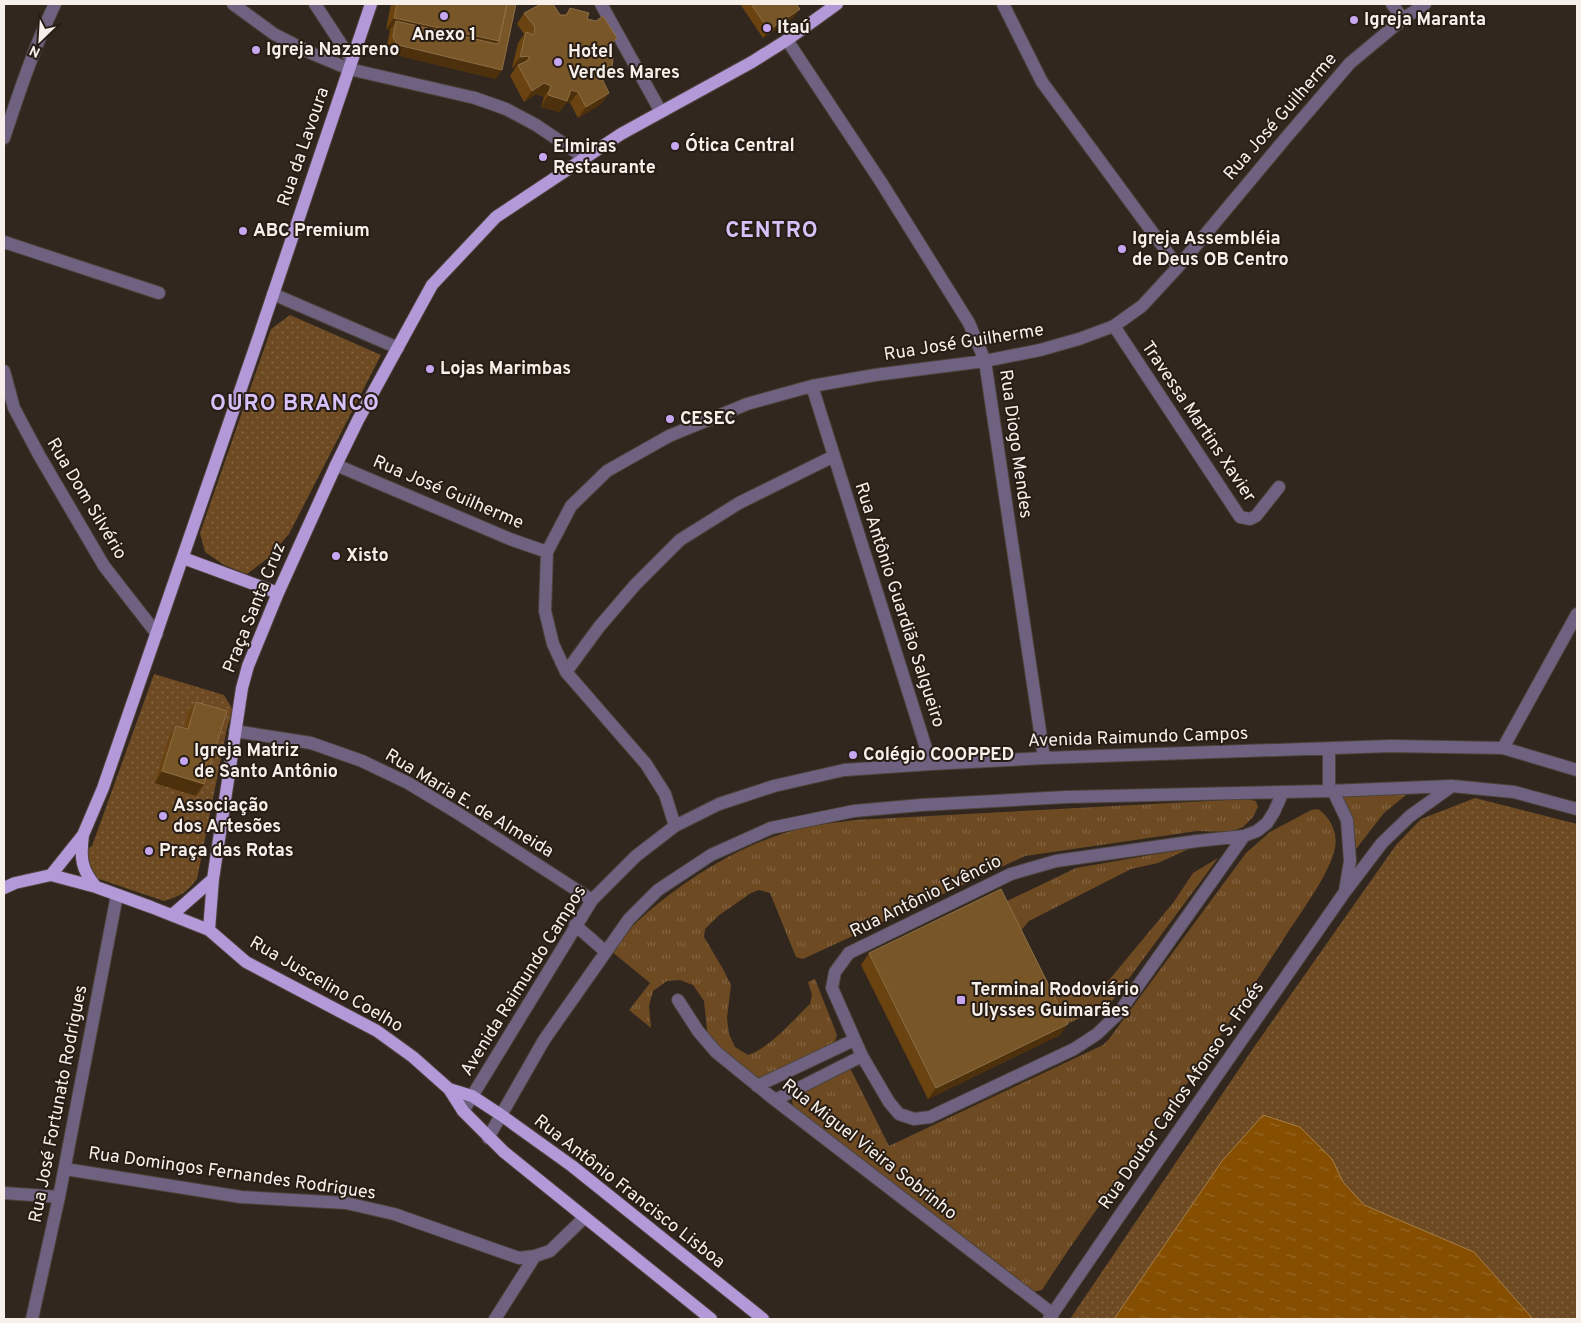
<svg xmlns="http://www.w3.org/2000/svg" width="1581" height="1323" viewBox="0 0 1581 1323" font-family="Overpass,sans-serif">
<defs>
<pattern id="grass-tufts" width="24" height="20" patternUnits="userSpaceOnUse" patternTransform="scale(1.25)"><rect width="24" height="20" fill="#6e4a23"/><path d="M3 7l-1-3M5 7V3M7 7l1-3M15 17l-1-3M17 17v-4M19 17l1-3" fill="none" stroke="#836443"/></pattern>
<pattern id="park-dots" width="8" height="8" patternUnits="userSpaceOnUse" patternTransform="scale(1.25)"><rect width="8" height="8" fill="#6e4a23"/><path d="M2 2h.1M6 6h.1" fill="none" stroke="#836443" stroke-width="1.8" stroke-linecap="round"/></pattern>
<pattern id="water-ripples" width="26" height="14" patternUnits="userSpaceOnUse" patternTransform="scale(1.25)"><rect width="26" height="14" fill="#854e00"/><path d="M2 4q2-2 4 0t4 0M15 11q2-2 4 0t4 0" fill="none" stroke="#976825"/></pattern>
</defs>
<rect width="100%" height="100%" fill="#31271e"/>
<path fill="url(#grass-tufts)" d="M1412,790L1384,813L1356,849L1353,818L1337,795Z
M1246,799L1256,801L1258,807L1253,817L1243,827L1229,832L1197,831L1025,856L803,959L796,957L770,893L759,890L751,893L718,916L705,929L704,937L723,969L731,985L727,1018L729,1034L735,1047L748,1055C770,1048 793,1020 810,1004L812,995L808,982L815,979L837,1035L834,1044L762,1079L752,1076L708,1039L704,1001L693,985L680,980L667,981L653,991L649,1006L651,1028L629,1010L650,983L611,951C620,940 629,929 639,920C685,879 739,845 798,829C816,824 837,823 855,820Z
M1318,809C1330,817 1338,832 1335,848C1330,874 1298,916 1283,940C1251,990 1218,1040 1184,1088C1136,1155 1087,1220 1042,1290L1032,1292L794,1109L792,1101L795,1093L850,1068L889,1146L1103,1045L1109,1039L1246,853L1270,832L1311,810Z
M1191,848L1158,863L1131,869L1029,921L1018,934L1003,903L1076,868Z
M1218,858L1110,1004L1065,1025L1050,992H1081L1104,986L1173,903L1193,873Z"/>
<path fill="url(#park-dots)" d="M290,315L381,355L289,534L268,558L247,574L224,565L205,552L200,533L271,329Z
M154,674L224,695L233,710L227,728L197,879C187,892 181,896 164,901L93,877L82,852L92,846Z
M1475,798L1577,824V1319H1070L1254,1047L1396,845L1421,819Z"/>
<path fill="url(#water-ripples)" stroke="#a77f46" d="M1263,1115L1300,1127L1332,1159L1343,1182L1364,1205L1474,1252L1533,1319H1114L1222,1161Z"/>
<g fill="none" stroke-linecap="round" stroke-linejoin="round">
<defs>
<path id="minor" d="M233,4L274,34L311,53L349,69L475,98L506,109L536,125L585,158
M315,4L351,59
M601,4L661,112
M1003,4L1042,82L1178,267
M1392,4L1403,19
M787,40L881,182L969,323L985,361L1044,758
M4,138C19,93 34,47 55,4
M4,242L159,293
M273,294L398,348
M1114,326L1240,517L1250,519L1256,516L1279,487
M4,371L14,408L39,455L104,566L157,634
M812,386L931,764
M336,465L510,539L547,552
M566,672L599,627L635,585L680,540L739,503L834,456
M235,731L311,743L362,761L408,783L456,812L592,900
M1503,748L1577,614
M1329,750V791
M1333,791L1347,820L1350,861L1345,891
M675,826L665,794L646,764L566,672L553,644L545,611L547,552L571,506L607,471L669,436L747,404L812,386L875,375L985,361L1040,350L1079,339L1114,326L1142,306L1178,267L1284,140L1350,63L1403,19L1425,4
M1244,836L1118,1014L1097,1034L1074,1049L930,1117L914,1119L899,1114L889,1102L862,1056L832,988L835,972L849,953L1011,874L1056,861L1197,841L1244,836L1257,831L1267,823L1274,812L1283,792
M575,925L606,952
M678,1000L698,1031L716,1052L775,1100L1053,1314
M757,1086L854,1040
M775,1100L862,1056
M463,1111L592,900L636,856L675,826L719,804L774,786L844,770L931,764L1044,758L1391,746L1503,748L1577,770
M488,1138L544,1040L629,919L658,890L711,855L771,828L854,811L921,805L1066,797L1329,791L1452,786L1514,792L1577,809
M65,1169L241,1197L346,1203L394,1214L519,1258L535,1256L550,1251L584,1218
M4,1193L59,1197
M32,1319L59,1197L117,895
M495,1319L535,1256
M1049,1319L1118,1218L1344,893L1382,843L1410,816L1452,786"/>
<path id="major" d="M183,558L278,593
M83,835C80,858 81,869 96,887
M51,875L83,835L103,788L258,339L371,4
M4,888L15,883L51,875L96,887L151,907L209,930L246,962L377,1031L413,1057L449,1089L463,1111L504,1152L711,1319
M172,915L213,879
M209,930L213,879L242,688L248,666L278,593L336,465L358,420L432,285L496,217L621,134L752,62L787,40L837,4
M449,1089L472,1096L501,1115L572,1166L763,1319"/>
</defs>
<use href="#minor" stroke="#4d433b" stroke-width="14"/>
<use href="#major" stroke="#4d433b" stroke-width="14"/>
<use href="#minor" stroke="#6e6280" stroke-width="12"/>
<use href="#major" stroke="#b399d7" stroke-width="12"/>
</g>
<path fill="#6a4310" d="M391,4H516L496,79L392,54L387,46L390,30L386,29Z
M740,4H796L794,17L763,38Z
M570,8L587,19L610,48L603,81L609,93L601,104L578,118L570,103L567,102L559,112L541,107L544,97L536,94L524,102L510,76L516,67L512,68L518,43L524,34L517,24L524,13L565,15Z
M196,702L204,784L196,796L155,783L169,737L176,726L184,728L188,713Z
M869,953L1060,1035L928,1099L861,965Z"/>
<path fill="#4d300c" d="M800,9L794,17L763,38L769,30Z
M394,18L499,41L491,52L396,21L390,30L386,29Z
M617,38L609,49L610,45Z
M398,45L502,70L496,79L392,54Z
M529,56L521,67L518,65L516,67L512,68L520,57Z
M544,83L551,86L544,97L536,94L524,102L532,91Z
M571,90L578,92L570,103L567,102L559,112L541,107L548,95Z
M609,93L601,104L578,118L586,107Z
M162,771L204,784L196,796L155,783Z
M1068,1024L1060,1035L928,1099L936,1088Z"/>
<path fill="#795628" stroke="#8d6e46" d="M397,4H507L499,41L394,18Z
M507,4H516L502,70L398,45L393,37L396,21L497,44L499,41Z
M541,4H553L560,15H567L570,8L589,13L587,19L596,21L603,16L617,38L610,45L613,58L612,67L603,81L609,93L586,107L578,92L571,90L567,101L548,95L551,86L544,83L532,91L518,65L529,60V56L520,57L526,32L534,35L535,27L524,13Z
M751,4H796L800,9L769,30Z
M196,702L227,711L204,784L162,771L176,726L188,729Z
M1001,889L1068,1024L936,1088L869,953Z"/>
<g fill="#c6a6f0" stroke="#271d15" stroke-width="2">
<circle cx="444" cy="16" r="5"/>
<circle cx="1354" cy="20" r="5"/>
<circle cx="767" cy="28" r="5"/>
<circle cx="256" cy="50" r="5"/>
<circle cx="558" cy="62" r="5"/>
<circle cx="675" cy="146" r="5"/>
<circle cx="543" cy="157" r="5"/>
<circle cx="243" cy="231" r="5"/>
<circle cx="1122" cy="249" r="5"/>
<circle cx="430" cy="369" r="5"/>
<circle cx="670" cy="419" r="5"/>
<circle cx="336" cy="556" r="5"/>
<circle cx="853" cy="755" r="5"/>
<circle cx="184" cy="761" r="5"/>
<circle cx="163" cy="816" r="5"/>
<circle cx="149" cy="851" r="5"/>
<rect x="956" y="995" width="10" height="10" rx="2.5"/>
</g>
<g text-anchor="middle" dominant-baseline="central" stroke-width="4" stroke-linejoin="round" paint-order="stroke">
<g font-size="18" font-weight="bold" fill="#f7f0ea" stroke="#271d15" text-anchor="start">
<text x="1364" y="20">Igreja Maranta</text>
<text x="777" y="28">Itaú</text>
<text x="444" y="35" text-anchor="middle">Anexo 1</text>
<text x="266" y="50">Igreja Nazareno</text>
<text x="568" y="52">Hotel<tspan x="568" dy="21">Verdes Mares</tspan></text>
<text x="685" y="146">Ótica Central</text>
<text x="553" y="147">Elmiras<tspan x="553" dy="21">Restaurante</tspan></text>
<text x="253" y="231">ABC Premium</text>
<text x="1132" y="239">Igreja Assembléia<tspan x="1132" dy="21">de Deus OB Centro</tspan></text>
<text x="440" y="369">Lojas Marimbas</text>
<text x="680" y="419">CESEC</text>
<text x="346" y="556">Xisto</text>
<text x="194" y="751">Igreja Matriz<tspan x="194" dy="21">de Santo Antônio</tspan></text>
<text x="863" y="755">Colégio COOPPED</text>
<text x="173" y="806">Associação<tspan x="173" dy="21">dos Artesões</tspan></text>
<text x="159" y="851">Praça das Rotas</text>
<text x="971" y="990">Terminal Rodoviário<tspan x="971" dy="21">Ulysses Guimarães</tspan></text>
</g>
<g font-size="18" fill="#f7f0ea" stroke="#271d15">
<text transform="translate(1281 117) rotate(-49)">Rua José Guilherme</text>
<text transform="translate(304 147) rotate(-71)">Rua da Lavoura</text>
<text transform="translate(964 343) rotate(-9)">Rua José Guilherme</text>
<text transform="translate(1198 422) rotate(56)">Travessa Martins Xavier</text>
<text transform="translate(1015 444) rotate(82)">Rua Diogo Mendes</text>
<text transform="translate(448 493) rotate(23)">Rua José Guilherme</text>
<text transform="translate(86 499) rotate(59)">Rua Dom Silvério</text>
<text transform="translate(899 605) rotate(72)">Rua Antônio Guardião Salgueiro</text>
<text transform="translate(255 608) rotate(-68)">Praça Santa Cruz</text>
<text transform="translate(1138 738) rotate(-2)">Avenida Raimundo Campos</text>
<text transform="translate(469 804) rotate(31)">Rua Maria E. de Almeida</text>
<text transform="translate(926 897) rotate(-26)">Rua Antônio Evêncio</text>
<text transform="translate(524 981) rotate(-58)">Avenida Raimundo Campos</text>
<text transform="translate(326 985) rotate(30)">Rua Juscelino Coelho</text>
<text transform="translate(1182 1096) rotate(-55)">Rua Doutor Carlos Afonso S. Froés</text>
<text transform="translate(59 1104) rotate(-79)">Rua José Fortunato Rodrigues</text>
<text transform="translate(869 1150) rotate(38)">Rua Miguel Vieira Sobrinho</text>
<text transform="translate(232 1174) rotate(8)">Rua Domingos Fernandes Rodrigues</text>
<text transform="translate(629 1192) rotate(38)">Rua Antônio Francisco Lisboa</text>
</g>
<g font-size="22" font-weight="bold" letter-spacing="1" fill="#d8c1f9" stroke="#271d15">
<text x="772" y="231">CENTRO</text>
<text x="295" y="404">OURO BRANCO</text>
</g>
</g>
<rect width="1581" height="1323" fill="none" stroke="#f7f0ea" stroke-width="10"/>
<g transform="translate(40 40) rotate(205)" stroke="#271d15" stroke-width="4" paint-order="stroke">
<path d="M0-4L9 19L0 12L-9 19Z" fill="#f7f0ea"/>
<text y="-8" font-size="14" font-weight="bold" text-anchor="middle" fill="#f7f0ea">N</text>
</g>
</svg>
